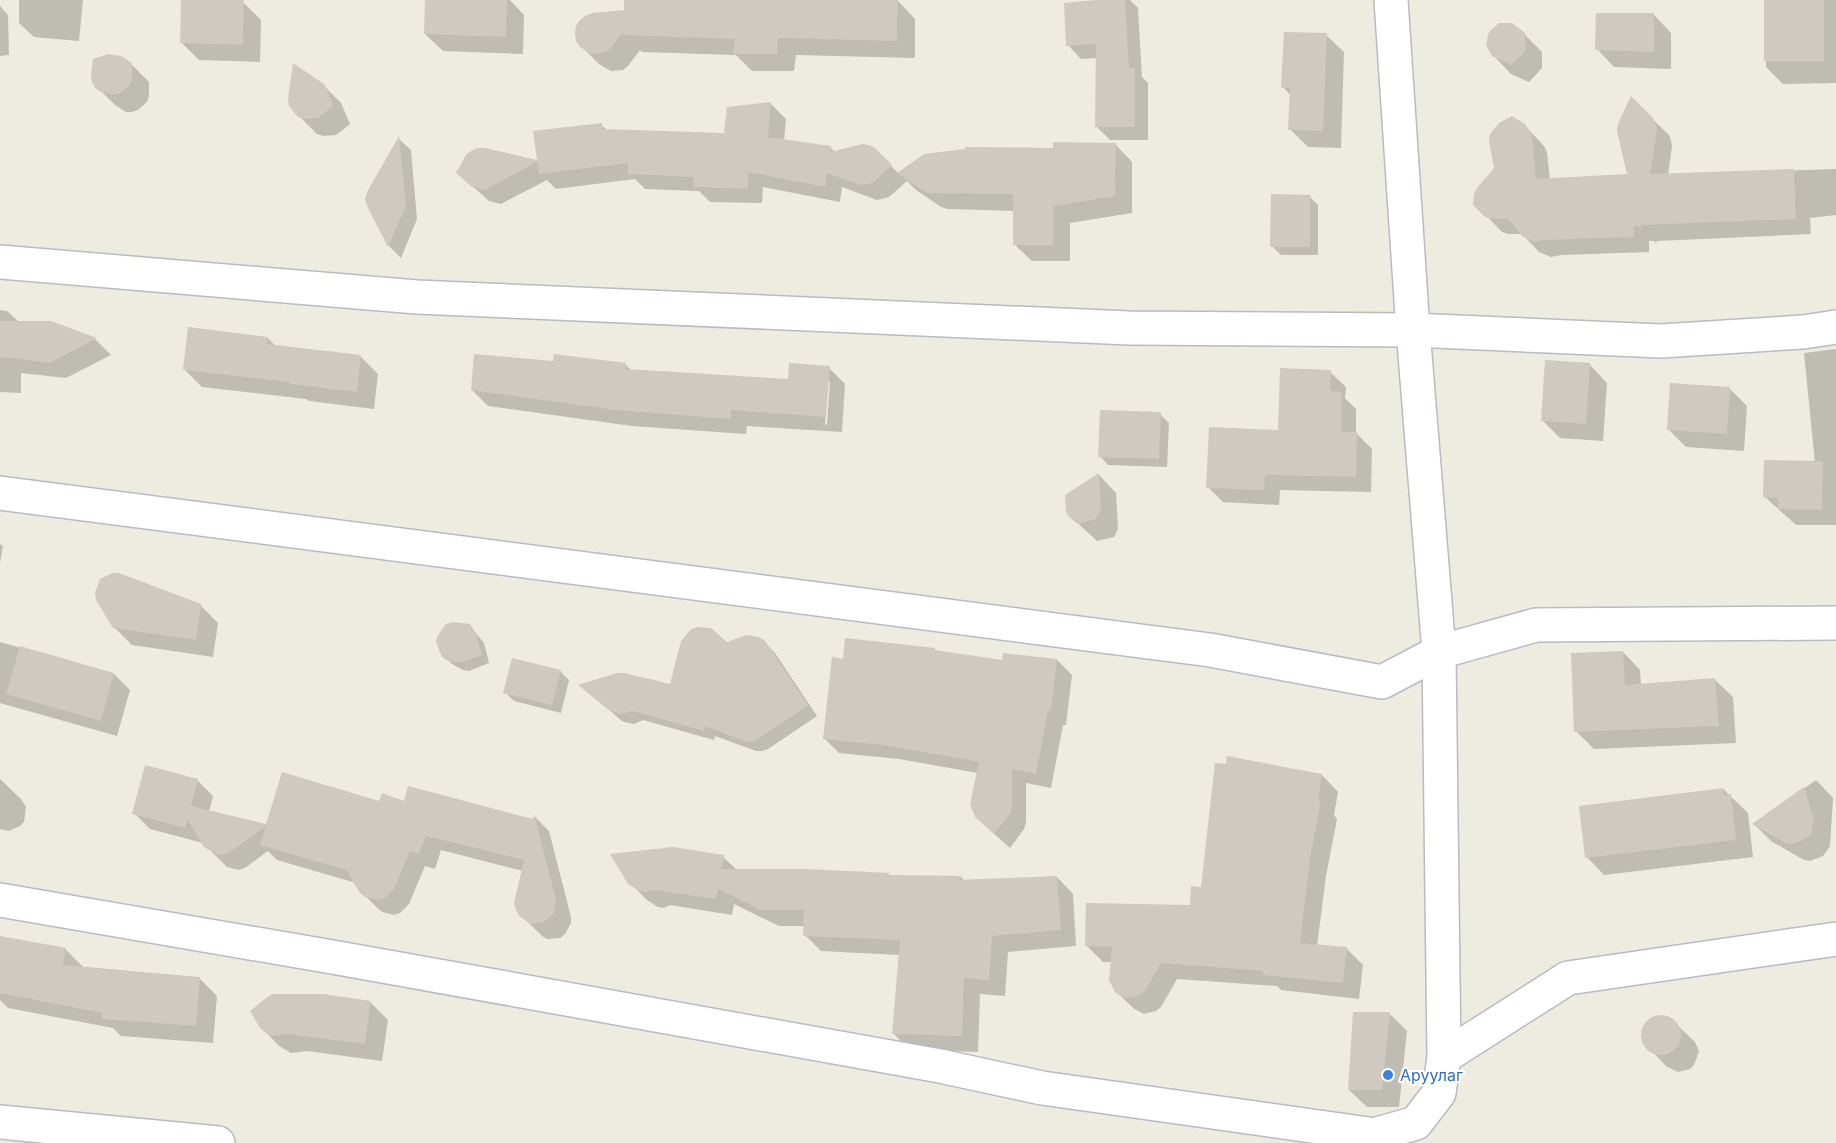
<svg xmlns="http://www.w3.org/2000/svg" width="1836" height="1143" font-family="Inter,sans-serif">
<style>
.shadow{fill:#0003;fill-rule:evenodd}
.building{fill:#cec9c1}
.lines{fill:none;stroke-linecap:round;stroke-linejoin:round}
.minor-casing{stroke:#b8bbc1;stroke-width:36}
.minor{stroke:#fff;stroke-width:33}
.shop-dot{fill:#3f7fe0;stroke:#fff;stroke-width:2}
.labels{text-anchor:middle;stroke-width:4.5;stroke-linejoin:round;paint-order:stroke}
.shop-label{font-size:16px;fill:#366cbe;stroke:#fff;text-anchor:start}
</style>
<rect width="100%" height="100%" fill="#eeebe0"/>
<!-- shadow -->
<path class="shadow" d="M19,0H83L79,41L34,37L19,23Z
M426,0H510L524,15L523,54L443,51L425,34Z
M625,0L898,1L915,19V58L796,55L794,71H752L736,55L642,52L640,50L628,66L623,70L611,71L599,64L581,46L625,11Z
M1098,0H1130L1138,8L1142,77L1148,83V140H1110L1096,126L1097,58L1081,59L1068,45Z
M1766,0H1836V83L1783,84L1766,67Z
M243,2L261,20L260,62L199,60L182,43Z
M0,6L8,15L9,55L0,56Z
M1654,15L1671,33V69L1614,67L1597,49Z
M1524,34L1542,52V68L1529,82L1511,74L1493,55Z
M1326,35L1344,52L1341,148L1308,147L1290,129L1291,96L1283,87Z
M131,64L149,82V96L147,102L138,110L132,112H126L115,105L97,87Z
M323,85L341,103L350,124L336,135L323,136L317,134L299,116Z
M1632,99L1669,135L1671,141L1672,146L1668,175L1836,169V215L1810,218L1811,234L1657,241L1656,243L1654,241H1649V252L1561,255L1551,257L1539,252L1522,234H1508L1502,232L1475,204L1528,129L1544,146L1547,152L1550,180L1629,176Z
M771,104L786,119L784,141L830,147L835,152L874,149L899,174L1055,149L1115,144L1132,162V213L1070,223V261H1032L1014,244L1015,211L947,209L941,207L916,190L907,181L889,197L877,200L842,187L840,202L763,187L762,203L710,202L699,191L645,189L635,179L556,189L547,180L501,204L489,201L458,173L467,156L539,162L601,125L607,130L726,135L729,109Z
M399,139L411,150L417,219L401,258L390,247L368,205V192Z
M1309,196L1318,205V255H1281L1272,246Z
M0,310L7,311L20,323H51L96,340L111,355L66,378L21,373V393L0,392Z
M268,338L276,347L360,356L378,374L374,409L309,401L306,399L202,387L184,369Z
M1836,349V525H1796L1765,497L1815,463L1804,353Z
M626,365L632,371L790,381L829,368L845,384L842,432L747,426L746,434L632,426L488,406L472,390ZM827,381H830L827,425L825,424Z
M1590,365L1607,383L1603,441L1560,438L1542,420Z
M1330,372L1346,387L1345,398L1356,409V433L1372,449L1371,492L1280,490L1279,505L1223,502L1208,487L1280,431Z
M1730,389L1747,406L1744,451L1686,447L1669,430Z
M1160,414L1169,423L1167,467L1108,465L1100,456Z
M1099,475L1116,493L1118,529L1114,537L1097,541L1070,516Z
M0,544L3,546L0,563Z
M200,605L218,623L213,657L132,645L114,627Z
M469,625L484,643L489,663L469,671L463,670L452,664L442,654Z
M0,642L114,674L130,690L117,736L0,703Z
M764,642L775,653L817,716L768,749L762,751H756L715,736L714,740L643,720L634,724L628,723L622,721L581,686H671L727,643Z
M934,649L937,652L1003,662L1057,660L1072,675L1066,725H1063L1051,788L1026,783V823L1024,829L1010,848L992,832L978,773L899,759L839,753L824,738L845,661Z
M1623,652L1640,670L1641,685L1715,680L1733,697L1736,743L1594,749L1576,731Z
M560,671L569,680L561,713L514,701L505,692Z
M1322,775L1338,792L1334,815L1337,819L1326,876L1317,946L1346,948L1363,965L1359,999L1281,990L1277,986L1177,979L1161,1007L1156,1011L1144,1014L1133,1008L1116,991L1112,962H1103L1087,946L1192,907L1203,889Z
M0,779L21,799L26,807L24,822L20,826L9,831L0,829Z
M1816,780L1833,798L1830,846L1823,856L1810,861L1804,860L1771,841L1754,824Z
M198,781L213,796L209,812L267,826L380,803H405L534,821L535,817L549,831L571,917V923L565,934L560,938L547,939L542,936L526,920L523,871L441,850L435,869L425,866L409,904L400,913L394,915L382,912L361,892L356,883L277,860L268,851L245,868L239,870L227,867L203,843L150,829L134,813Z
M1723,789L1748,813L1753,857L1604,875L1587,857Z
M723,857L737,870L890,876L961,877L966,882L1057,877L1073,894L1076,946L1008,952L1005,996L980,994L978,1052L910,1050L894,1034L900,955L821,951L805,935V926H779L734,904L732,915L670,905L664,908L658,907L647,900L630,883Z
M0,937L65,949L83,967L199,978L217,996L213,1043L121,1036L113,1028L8,1008L0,1000Z
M370,1002L388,1020L382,1061L307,1051L291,1053L279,1046L261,1027Z
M1390,1014L1407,1031L1399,1107H1367L1349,1090Z
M1660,1016L1672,1020L1695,1042L1699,1051L1694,1065L1690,1069L1678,1072L1666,1066L1644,1043L1642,1037L1645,1025L1655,1017Z"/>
<!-- building -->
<path class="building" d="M181,0H244L243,45L180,43Z
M425,0H507L506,37L424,34Z
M624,0H898L897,41L778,38L777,54H733L735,39L623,35V32L610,49L605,52L592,54L580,47L576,41L575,34L576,26L580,20L585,16L592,13L624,10Z
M1096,0H1125L1129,68H1135V127H1095L1096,44L1066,46L1064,3Z
M1764,0H1824V61H1764Z
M1596,13H1654V52L1595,50Z
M1499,23H1512L1525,33V49L1522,55L1511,65L1492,56L1486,45L1489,32Z
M1284,32L1327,33L1323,131L1288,130L1290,88H1281Z
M108,54L121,56L132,63V78L130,85L121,93L114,95L101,92L95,88L92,82L91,75L93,59Z
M293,63L324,84L327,89L333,106L318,118L304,119L298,117L289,106L288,99Z
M1631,96L1653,118L1656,124L1657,130L1650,174L1794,169L1796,219L1641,225V230L1638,226H1634V237L1545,240L1534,242L1522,236L1508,219H1491L1484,216L1473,205L1474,194L1477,188L1494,168L1489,141L1490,134L1499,123L1512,116L1525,124L1532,135L1536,179L1627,174L1617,131L1618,124Z
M771,102L768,137L831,146L830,152L862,144L869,145L875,148L892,165L874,182L868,184L860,185L827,173L825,187L748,172V189L693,187L694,177L628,174V163L539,174L537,162L485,190L472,187L456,173L466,155L471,151L478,148H485L537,160L533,131L602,123V129L724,133L727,107Z
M399,136L406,206L388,247L367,206L365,199L367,192Z
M1053,142L1116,143L1115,196L1053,206V245H1013V194L929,193L922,190L897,173L924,154L965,149V147L1053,148Z
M1271,194L1310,195V247H1270Z
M0,321H51L97,338L50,363L0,357Z
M188,327L268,337L267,344L361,355L357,392L289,384L290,382L183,370Z
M474,354L553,361L554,354L626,363V369L788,379L789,363L830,366L826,417L731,410V419L615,410L471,390Z
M1545,360L1590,363L1586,424L1541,421Z
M1280,368L1331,370L1330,391L1341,392V432H1357L1356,477L1265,475L1264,490L1206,488L1209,427L1278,430Z
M1670,383L1730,387L1727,434L1667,430Z
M1100,410L1161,412L1159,459L1098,457Z
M1764,460L1823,461L1822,510L1778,509V498L1763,497Z
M1099,473L1101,510L1096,519L1078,524L1069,517L1066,512L1065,495Z
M112,573H119L201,604L196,640L113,628L96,600L95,593L100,579Z
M453,622L470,624L476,633L482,655L460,663L446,660L441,655L436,642L438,635L446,624Z
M697,627L711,628L727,642L746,635L759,637L765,641L808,705L758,739L751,742L744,741L705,726L704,731L632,711L623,714L617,713L610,711L578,685L617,673H624L670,684L681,641L691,629Z
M845,638L935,648V650L1002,660L1003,653L1057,659L1051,711H1048L1036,774L1012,769V808L1010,814L994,834L975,817L970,804L979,762L883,745L823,739L832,657L843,659Z
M20,646L114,673L101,721L6,694Z
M1623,651L1625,685L1715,678L1719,726L1574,732L1571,653Z
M512,658L561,670L552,705L503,693Z
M1227,756L1322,774L1318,800L1321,801L1310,859L1300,943L1347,947L1343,983L1263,975V971L1161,963L1145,991L1140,995L1127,998L1120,996L1115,992L1109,980L1112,947L1085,946L1086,903L1190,905L1191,886L1201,887L1215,763L1226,764Z
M145,765L198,779L191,806L266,824L282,772L379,801L382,793L404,801L408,786L533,819L534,814L556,900L554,913L544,922L531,924L519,916L516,910L514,903L524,860L426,836L419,854L410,851L394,889L385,898L378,900L365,897L360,893L346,870L260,845L266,826L229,853L222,855L216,854L204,847L188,820L185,828L132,814Z
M1804,787L1814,820L1811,834L1805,839L1792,844L1785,843L1752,824Z
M1724,788V795L1731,794L1736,840L1585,858L1579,806Z
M673,847L724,855L721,869H806L889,873V875L962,876L958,880L1057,876L1061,930L992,936L989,980L964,978L962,1036L892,1034L900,940L803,936L804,910H761L718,889L716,899L653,890L646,892L640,891L628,884L610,854Z
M0,936L66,948L63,965L200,977L196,1026L102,1019V1013L0,993Z
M272,994H323L371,1001L365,1044L288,1034L272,1036L266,1033L260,1028L250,1011L266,998Z
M1353,1012H1390L1382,1090H1348Z
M1641 1035a20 20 0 1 1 40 0a20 20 0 1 1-40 0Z"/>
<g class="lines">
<!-- minor casing -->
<g class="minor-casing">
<path id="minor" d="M0,262L417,297L1129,328L1413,330L1661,341L1803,332L1836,327
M0,493L1210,650L1382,682L1439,652L1536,625L1836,623
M0,900L338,958L940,1066L1042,1088L1376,1135L1380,1143
M1444,1057L1568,978L1836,939
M0,1122L218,1143
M1356,1140L1416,1123L1439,1093L1444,1057L1439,652L1413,330L1391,0"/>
</g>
<!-- minor -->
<use href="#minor" class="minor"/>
</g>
<!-- markers -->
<circle class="shop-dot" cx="1388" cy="1075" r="6"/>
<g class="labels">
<!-- shop labels -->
<g class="shop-label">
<text x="1400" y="1081">Аруулаг</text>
</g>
</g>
</svg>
